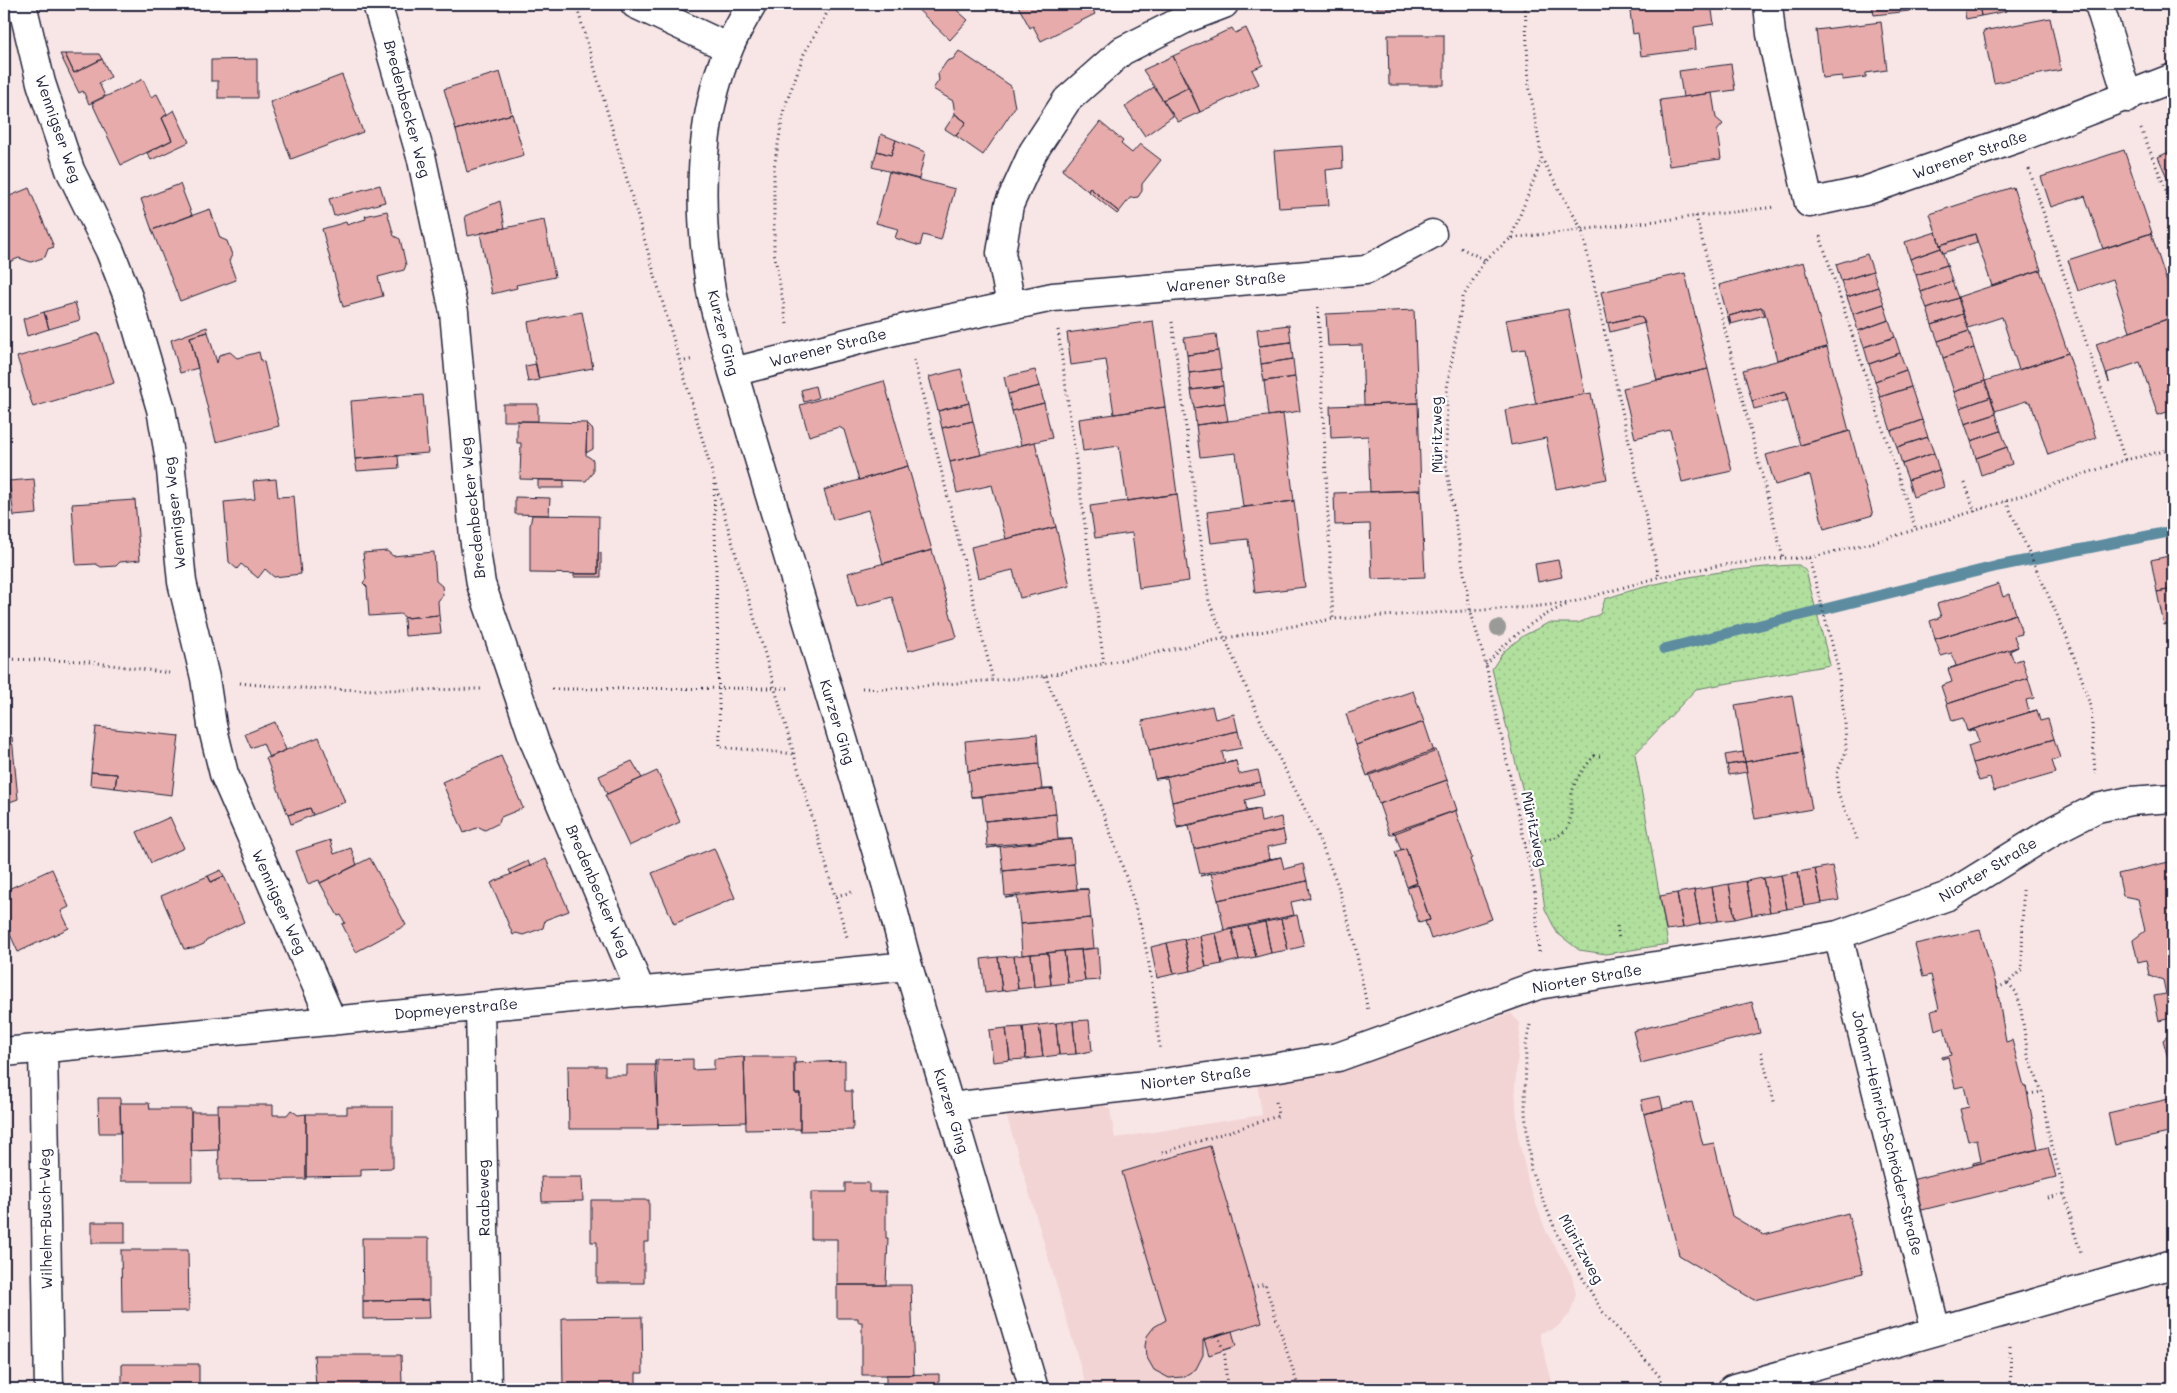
<svg xmlns="http://www.w3.org/2000/svg" width="2177" height="1393" font-family="Mali,sans-serif">
<style>
.built{fill:#f3d4d4}
.park{fill:url(#park-dots);stroke:#6a806c}
.lines{fill:none;stroke-linecap:round;stroke-linejoin:round}
.stream{stroke:#5d8ca0;stroke-width:11}
.building{fill:#e6abaa;stroke:#22223b}
.minor-casing{stroke:#22223b;stroke-width:31}
.path{stroke:#22223b;stroke-width:3;stroke-dasharray:1 4;stroke-linecap:butt}
.minor{stroke:#fff;stroke-width:28}
.tree{fill:#9a9a98}
.labels{text-anchor:middle;stroke-width:4.5;stroke-linejoin:round;paint-order:stroke}
.street-label{font-size:15px;fill:#22223b;stroke:#fff}
</style>
<defs>
<pattern id="park-dots" width="8" height="8" patternUnits="userSpaceOnUse" patternTransform="scale(1.25)"><rect width="8" height="8" fill="#b1df9d"/><path d="M2 2h.1M6 6h.1" fill="none" stroke="#98bf88" stroke-width="1.8" stroke-linecap="round"/></pattern>
</defs>
<rect width="100%" height="100%" fill="#f8e6e6"/>
<filter id="ink" filterUnits="userSpaceOnUse"><feTurbulence type="fractalNoise" baseFrequency=".02" numOctaves="2"/><feDisplacementMap in="SourceGraphic" scale="10" xChannelSelector="R" yChannelSelector="G"/><feConvolveMatrix kernelMatrix="1 2 1 2 8 2 1 2 1" color-interpolation-filters="sRGB"/></filter>
<g filter="url(#ink)">
<!-- built -->
<path class="built" d="M1511,1013L1519,1023L1520,1035L1515,1085L1518,1136L1529,1185L1546,1231L1572,1276L1576,1294L1570,1314L1555,1329L1539,1333L1554,1389H1133L1132,1385L1087,1389L1006,1114L1100,1103L1110,1109L1115,1138L1262,1115L1257,1084L1356,1065Z"/>
<!-- park -->
<path class="park" d="M1792,565H1799L1806,571L1830,665L1696,689L1635,754L1668,944L1606,954L1579,950L1557,933L1545,909L1535,839L1492,669L1503,652L1523,636L1548,623H1578L1600,614L1605,599C1664,578 1730,569 1792,565Z"/>
<g class="lines">
<!-- stream -->
<path class="stream" d="M1664,649L1998,566L2173,531"/>
</g>
<!-- building -->
<path class="building" d="M912,4H950L968,20L950,40Z
M1017,4H1090L1095,14L1041,41L1033,26L1030,28Z
M1377,4H1430V9H1377Z
M1629,4H1711L1714,24L1694,27L1696,49L1641,56L1638,33L1633,34Z
M1872,4H1908L1909,11L1874,15Z
M1963,4H1979L1981,16L1966,19Z
M1979,4H2006L2007,11L1981,16Z
M2050,18L2061,70L1994,83L1983,31Z
M1881,22L1887,70L1866,73V77L1843,80L1842,76L1822,78L1816,30Z
M1232,28L1235,33L1246,28L1263,65L1252,70L1259,84L1200,112L1173,56Z
M1388,35H1444V85H1389Z
M959,51L1011,86L1015,107L983,155L956,136L966,122L955,114L953,101L933,89L939,80L938,74L947,61L953,59Z
M60,54H65L74,73L102,59L111,77L99,83L105,96L89,104L83,91L79,93Z
M65,54H99L102,59L74,73Z
M1173,56L1189,87L1163,100L1143,70Z
M257,59V98H218V81H211V60Z
M1731,64L1735,90L1683,97L1679,71Z
M500,72L512,114L456,130L444,89Z
M342,75L363,132L291,159L270,102Z
M143,79L151,97L157,94L167,114L162,118L172,140L121,165L92,103Z
M1154,87L1173,116L1145,136L1125,107Z
M1189,87L1200,112L1178,122L1163,100Z
M1712,93L1716,118L1723,124L1717,131L1721,159L1669,166L1660,100Z
M174,110L189,142L151,160L147,153L172,140L162,118Z
M512,114L524,155L467,172L456,130Z
M955,114L966,122L956,136L945,129Z
M1100,122L1123,141L1121,144L1132,153L1140,144L1161,160L1142,184V191L1138,197L1130,198L1119,212L1090,188L1088,191L1062,170Z
M881,134L896,140L891,155L877,151Z
M896,140L925,152L919,179L872,167L877,151L891,155Z
M1342,146L1343,168L1326,170L1329,205L1279,208L1274,151Z
M2124,150L2152,233L2103,249L2085,196L2051,207L2041,177Z
M2173,150V185L2171,186L2158,157Z
M889,172L955,189L941,240L923,235L920,246L895,238L898,229L876,223Z
M180,184L192,215L152,230L141,199Z
M380,185L385,202L334,216L329,199Z
M2013,187L2041,270L1992,286L1975,234L1940,245L1930,214Z
M29,188L54,247L48,249L45,257L31,262L19,258L4,264V202L5,198Z
M1090,188L1119,212L1117,214L1088,191Z
M500,201L505,228L468,236L465,216Z
M210,209L220,238L227,241L232,255L229,261L236,280L180,301L152,230Z
M387,211L394,236L400,239L406,265L404,270L378,277L383,296L343,307L322,229L346,222L347,225L366,219L365,216Z
M544,220L555,277L516,285L517,288L492,294L480,233Z
M1936,232L1941,248L1910,259L1905,242Z
M2151,233L2173,301V317L2130,332L2113,279L2078,291L2068,260Z
M1975,234L1977,242L1943,253L1940,245Z
M1941,248L1947,265L1916,275L1910,259Z
M1867,254L1873,271L1841,281L1836,264Z
M1804,262L1827,347L1777,360L1764,309L1761,307L1729,316L1730,325L1719,285Z
M1947,265L1952,281L1921,292L1916,275Z
M2040,270L2068,353L2019,370L2002,317L1968,328L1958,297Z
M1873,271L1878,287L1847,297L1841,281Z
M1685,273L1708,369L1657,381L1643,319L1639,316L1608,323L1601,292Z
M1952,281L1958,298L1927,309L1921,292Z
M1878,287L1884,304L1853,314L1847,297Z
M1958,298L1963,314L1932,325L1927,309Z
M75,303L80,320L49,329L44,312Z
M1884,304L1889,320L1858,331L1853,314Z
M1761,307L1765,315L1731,324L1729,316Z
M1568,309L1585,394L1536,404L1525,349L1512,351L1506,320Z
M1414,310L1418,403L1364,405L1362,345L1328,346L1326,314Z
M44,312L49,329L27,336L23,319Z
M582,312L593,368L538,378L528,322Z
M1963,314L1969,331L1938,341L1932,325Z
M1639,316L1643,319L1645,323L1610,332L1608,323Z
M2173,317V410L2158,415L2140,362L2107,373L2109,382L2096,344Z
M1889,320L1895,337L1864,347L1858,331Z
M1153,321L1165,407L1114,414L1106,360L1071,365L1067,333Z
M1289,325L1291,342L1259,346L1257,329Z
M207,327L208,332L190,337L198,368L180,373L171,340Z
M1969,331L1974,348L1943,358L1938,341Z
M208,332L217,363L219,355L230,352L237,358L259,352L261,361L264,362L279,426L216,442L190,337Z
M99,333L114,383L33,407L17,357Z
M1216,334L1218,351L1187,355L1184,338Z
M1895,337L1900,353L1869,364L1864,347Z
M1291,342L1293,359L1261,364L1259,346Z
M1827,347L1849,431L1800,445L1785,392L1752,401L1743,370Z
M1974,348L1985,381L1954,392L1943,358Z
M1218,351L1221,369L1189,373L1187,355Z
M1900,353L1906,370L1875,381L1869,364Z
M2068,353L2096,438L2048,455L2031,403L2026,401L1995,411L1985,381Z
M1293,359L1295,377L1264,381L1261,364Z
M536,364L539,380L528,382L525,366Z
M961,369L969,403L938,411L929,377Z
M1221,369L1223,386L1191,390L1189,373Z
M1708,369L1732,471L1682,482L1670,430L1635,438L1623,388Z
M1035,370L1040,386L1008,394L1004,377Z
M1906,370L1911,387L1880,397L1875,381Z
M1295,377L1300,411L1268,416L1264,381Z
M884,381L908,466L859,480L844,430L839,427L809,436L800,405Z
M1985,381L1991,397L1960,408L1954,392Z
M815,386L818,398L804,402L801,390Z
M1040,386L1044,403L1012,411L1008,394Z
M1223,386L1225,403L1194,408L1191,390Z
M1911,387L1922,420L1891,431L1880,397Z
M1785,392L1788,400L1754,409L1752,401Z
M1591,393L1607,479L1556,489L1546,438L1511,445L1505,410Z
M423,395L428,453L355,459L351,401Z
M1991,397L1996,414L1965,424L1960,408Z
M969,403L973,421L942,428L938,411Z
M1044,403L1052,438L1021,445L1012,411Z
M1225,403L1228,421L1196,425L1194,408Z
M1418,403L1421,490L1370,492L1368,436L1331,438L1330,406Z
M503,404H538V421H503Z
M1165,407L1177,494L1127,501L1119,446L1083,451L1079,419Z
M1283,414L1294,501L1243,507L1236,453L1200,457L1196,425Z
M1996,414L2001,431L1971,441L1965,424Z
M1922,420L1928,437L1897,447L1891,431Z
M517,421L587,423L586,455L593,460V472L586,481L520,479L521,443H517Z
M973,421L981,455L950,462L942,428Z
M587,424L593,430V449L586,453Z
M1850,431L1873,515L1824,529L1810,475L1775,485L1766,455Z
M2001,431L2007,447L1976,458L1971,441Z
M1928,437L1934,453L1902,464L1897,447Z
M1035,442L1056,527L1006,539L992,485L957,493L950,462Z
M2007,447L2012,464L1981,475L1976,458Z
M1934,453L1939,470L1908,480L1902,464Z
M398,456L399,468L357,471L355,459Z
M908,466L932,550L883,564L868,510L833,520L824,490Z
M1939,470L1944,487L1913,497L1908,480Z
M34,479L37,514L14,516L9,481Z
M276,479L278,497L294,496L301,574L274,577L265,569L258,578L241,564L237,569L229,562L224,502L255,499L253,481Z
M538,480H564V488H538Z
M1421,490L1425,577L1372,579L1370,524L1335,525L1334,493Z
M1177,494L1189,581L1139,588L1132,533L1095,538L1090,506Z
M515,497L550,498L549,515L515,514Z
M135,500L140,560L120,562L116,566L101,567L96,564L76,565L72,504Z
M1294,501L1305,587L1255,593L1248,539L1211,543L1207,512Z
M532,515L599,516L598,574L530,573V526Z
M1056,527L1070,586L1020,598L1013,570L978,578L971,547Z
M932,550L957,637L908,651L892,597L857,607L848,573Z
M387,551L393,556L434,552L436,581L442,586L443,595L438,601L439,615L406,618L400,614L369,616L367,587L363,583L366,579L363,553Z
M598,553H601V577H574V574H598Z
M2173,555V589L2157,592L2151,560Z
M1558,560L1562,577L1538,582L1535,564Z
M1999,584L2003,597L2010,594L2016,614L1935,639L1930,621L1941,617L1937,604Z
M2173,589V623L2164,625L2157,592Z
M2016,614L2022,634L2014,636L2018,647L1948,669L1956,666L1952,653L1941,656L1935,639Z
M439,615L441,633L405,636L404,618Z
M2018,647L2010,651L2014,662L2022,659L2028,678L1947,704L1941,686L1952,682L1948,669Z
M2028,678L2034,698L2026,700L2029,712L2037,710L1967,731L1963,718L1952,721L1947,704Z
M1413,691L1424,722L1356,745L1346,714Z
M1792,695L1802,752L1745,762L1735,705Z
M1212,706L1215,719L1234,714L1238,731L1149,750L1142,721Z
M2037,710L2040,721L2048,719L2054,739L1973,763L1968,746L1979,742L1975,730L1967,731Z
M275,722L286,750L269,758L263,743L251,748L245,734Z
M1424,722L1434,752L1367,776L1356,745Z
M96,727L179,736L172,795L115,788L117,774L91,772Z
M1238,731L1242,748L1222,752L1225,763L1236,761L1155,779L1149,750Z
M1037,734L1039,764L968,771L965,741Z
M4,736L12,737L18,799L4,804Z
M319,737L345,802L313,815L310,808L288,815L266,758Z
M2054,739L2060,758L2052,761L2056,773L1994,791L1990,778L1979,781L1973,763Z
M1434,750H1436L1447,780L1379,804L1369,774Z
M1743,752L1745,762L1727,765L1725,755Z
M1802,752L1812,809L1755,819L1745,762Z
M501,756L523,808L501,817L499,823L485,830L479,827L464,833L442,782Z
M632,761L642,778L607,794L599,776Z
M1236,761L1239,774L1258,770L1261,782L1172,802L1167,778L1155,779Z
M1745,762L1747,772L1729,775L1727,765Z
M1039,764L1042,789H1053L971,797L968,771Z
M657,771L680,822L629,846L605,795Z
M91,772L117,774L115,788L90,785Z
M1447,780L1457,810L1390,835L1379,804Z
M1261,782L1264,795L1245,800L1247,811L1259,809L1177,827L1172,802Z
M1053,789L1056,814L985,821L982,797H971Z
M310,808L313,815L291,824L288,815Z
M1259,809L1261,822L1281,817L1283,830L1194,849L1189,826L1177,828Z
M1457,810L1456,812L1472,858L1470,859L1492,919L1431,939L1425,921L1430,920L1418,885L1409,886L1417,883L1406,848L1401,850L1395,833L1392,832Z
M1056,814L1058,839H1072L987,846L985,821Z
M170,817L184,848L151,863L137,832Z
M1283,830L1286,843L1267,847L1269,859L1281,857L1200,874L1194,849Z
M1072,839L1074,864L1003,871L1000,846L987,848Z
M330,840L334,854L351,848L357,865L320,883L319,880L308,884L296,851Z
M714,848L735,898L674,924L652,873Z
M1406,848L1417,883L1407,887L1395,852Z
M1281,857L1284,869L1303,864L1307,881L1218,900L1211,873L1200,876Z
M370,858L406,925L356,952L342,924L345,923L341,915L338,916L320,883Z
M546,859L569,911L545,920L543,928L523,935L516,933L513,935L491,883Z
M528,861L530,866L511,874L509,870Z
M2173,861V1028L2171,1018L2159,1021L2154,996L2166,994L2163,980L2149,975L2146,960L2138,962L2133,940L2145,931L2138,899L2123,896L2118,874Z
M1074,864L1077,889H1088L1005,896L1003,871Z
M1832,866L1839,900L1822,903L1815,869Z
M52,869L69,907L61,911L69,928L18,952L4,921V891Z
M1815,869L1822,903L1804,906L1798,872Z
M221,870L224,876L211,882L208,876Z
M1798,872L1804,906L1787,909L1781,875Z
M1781,875L1787,909L1770,912L1763,878Z
M208,876L211,882L224,876L244,922L206,940L204,944L194,948L184,949L161,896Z
M1763,878L1770,912L1752,915L1746,881Z
M1307,881L1310,898L1291,902L1294,915L1224,930L1218,900Z
M1746,881L1752,915L1735,919L1729,884Z
M1729,884L1735,919L1718,921L1712,887Z
M1418,885L1430,920L1419,923L1407,888Z
M1712,887L1718,921L1700,924L1694,890Z
M1077,889H1088L1091,918L1020,924L1017,896L1005,898Z
M1694,890L1700,924L1683,928L1677,893Z
M1677,893L1683,928L1666,930L1660,896Z
M1297,915L1304,946L1288,950L1281,919Z
M1091,918L1094,948L1022,955L1020,924Z
M1281,919L1288,950L1271,953L1265,922Z
M1265,922L1271,953L1256,957L1248,926Z
M1248,926L1256,957L1239,960L1232,929Z
M1232,929L1239,960L1222,964L1216,933Z
M1980,930L1997,988L2006,1042L2012,1040L2024,1086H2026L2038,1149L1973,1165V1163L1981,1161L1977,1139L1968,1141L1960,1109L1969,1107L1964,1086L1955,1088L1948,1057L1942,1059V1057L1951,1055L1944,1027L1935,1030L1931,1011L1939,1009L1931,975L1923,977L1915,944Z
M1216,933L1222,964L1206,967L1200,936Z
M1200,936L1206,967L1191,971L1184,939Z
M1184,939L1191,971L1174,974L1167,943Z
M1167,943L1174,974L1157,978L1151,947Z
M1098,948L1100,980L1085,981L1081,950Z
M1081,950L1085,981L1068,983L1064,951Z
M1064,951L1068,983L1051,985L1048,953Z
M1048,953L1051,985L1034,987L1031,954Z
M1031,954L1034,987L1018,989L1014,956Z
M1014,956L1018,989L1002,991L998,957Z
M998,957L1002,991L985,993L981,959Z
M1752,1002L1760,1033L1641,1063L1633,1031Z
M1089,1020L1092,1051L1076,1054L1073,1021Z
M1073,1021L1076,1054L1059,1055L1056,1023Z
M1056,1023L1059,1055L1043,1057L1039,1025Z
M1039,1025L1043,1057L1026,1059L1023,1027Z
M1023,1027L1026,1059L1010,1060L1006,1028Z
M1006,1028L1010,1060L993,1062L989,1030Z
M2173,1031V1057L2168,1058L2163,1040Z
M743,1057H744L746,1122L658,1124V1129L657,1060L693,1059V1070L714,1069V1059Z
M744,1057H795V1093H800V1129L746,1130Z
M655,1060L658,1129H569L568,1066H605V1075H627V1065H655Z
M845,1061V1091H852L853,1130L800,1131V1093H795L794,1063Z
M1660,1096L1663,1109L1644,1114L1641,1100Z
M98,1098H120L121,1133H99Z
M2173,1098V1132L2115,1145L2108,1113Z
M1692,1102L1703,1145L1714,1143L1732,1216L1764,1235L1848,1213L1863,1273L1754,1300L1679,1255L1644,1114Z
M120,1103H149L150,1109H191L192,1181H121Z
M218,1105H273V1115H287L291,1110L298,1115L306,1114V1179L219,1180Z
M347,1107H393V1168L361,1169V1176L306,1177V1114H347Z
M191,1112H218L219,1150L191,1151Z
M1210,1146L1262,1322L1203,1340V1355L1196,1369L1183,1377L1169,1378L1154,1370L1146,1356L1145,1346L1147,1336L1154,1327L1166,1320L1122,1172Z
M2048,1147L2056,1177L1918,1211L1911,1180Z
M541,1177H582L583,1201L542,1202Z
M845,1183H869V1192H886V1238H888L886,1285H837V1239H811V1192H845Z
M591,1200H649V1242H644V1283H597V1242H591Z
M92,1222H125V1243H92Z
M362,1238H429V1300L363,1301Z
M121,1250H188L189,1311L122,1312Z
M837,1285H911L914,1375H862V1322H858V1318H837Z
M429,1300L430,1318L363,1319V1301Z
M642,1317L643,1373H636V1389H563L562,1318Z
M1232,1331L1236,1346L1209,1355L1204,1339Z
M314,1355H401L402,1383H429V1389L316,1387Z
M122,1364H199V1389H122Z
M939,1374V1389H886V1375Z"/>
<g class="lines">
<!-- minor casing -->
<g class="minor-casing">
<path id="minor" d="M22,4L41,83L70,170L110,251L128,297L161,409L170,460L182,582L205,678L212,725L224,774L332,1021
M377,4L422,160L454,312L474,537L481,584L535,743L641,992
M635,4L729,48
M752,4C744,18 735,33 729,48C697,122 698,213 711,291C716,318 726,345 733,372L886,883L908,966L1034,1389
M1768,4L1771,34L1809,203L1865,191L2018,138L2173,78
M2099,4L2128,98
M1011,305L1001,253L1009,205L1033,152L1067,100L1122,51L1185,19L1224,4
M733,372L906,328L1053,297L1366,270L1432,234
M1838,935L1936,1331
M480,1007L487,1389
M43,1048L49,1389
M4,1052L908,966
M950,1107L1163,1083L1273,1068L1338,1057L1538,985L1780,946L1838,935L1948,896L2056,829L2097,808L2130,801L2173,798
M1732,1389L2173,1264"/>
</g>
<!-- path -->
<path class="path" d="M576,4L847,937
M1525,4L1529,85L1542,159L1582,230L1659,577
M2141,129L2173,207
M2029,169L2125,460
M1696,216L1783,558
M1820,236L1916,530
M1511,238L1542,159
M1461,248L1485,260
M1318,307L1333,619
M1172,322L1209,602L1263,726L1314,827L1337,883L1354,940L1368,1011
M787,324L774,252V168L784,109L804,54L832,4
M1058,330L1104,664
M914,360L993,680
M680,362L694,359
M1965,483L1975,512
M714,484L720,747L796,754
M2006,501L2066,635L2083,682L2091,709L2095,774
M1809,558L1837,663L1845,722L1846,752L1837,773L1838,793L1857,839
M4,659L83,661L169,673
M1486,665C1510,637 1535,618 1568,604
M1045,676C1082,760 1119,843 1142,932C1152,970 1155,1010 1160,1049
M240,683C320,692 400,690 481,689
M862,688L884,689L1045,676L1226,638L1333,619L1532,607L1573,602L1659,577L1722,565L1783,558H1809L1882,540L2006,501L2125,460L2173,449
M552,689L791,688
M1525,843C1541,840 1567,840 1570,820C1572,811 1570,801 1572,793C1575,778 1585,767 1594,756H1600
M836,896L852,892
M1617,926L1619,939
M1539,952L1535,891L1486,665L1470,609L1446,465L1447,388L1463,297L1485,260L1511,238L1775,207
M2008,983L2016,992L2020,1004L2028,1055L2042,1092L2048,1131L2081,1256
M1997,988L2008,983L2022,969L2023,890
M1530,1025L1526,1045L1525,1113L1531,1170L1557,1234L1602,1311L1660,1377L1664,1389
M1761,1052L1775,1105
M2028,1094L2042,1092
M1162,1153L1278,1116L1276,1101
M2048,1198L2064,1194
M1252,1288L1265,1284L1299,1389
M1218,1335L1225,1356L1227,1389
M2010,1346L2011,1389"/>
<!-- minor -->
<use href="#minor" class="minor"/>
</g>
<!-- trees -->
<circle class="tree" cx="1498" cy="628" r="8"/>
</g>
<g class="labels">
<!-- street labels -->
<g class="street-label">
<text transform="translate(407 109) rotate(75)" y="5">Bredenbecker Weg</text>
<text transform="translate(58 129) rotate(71)" y="5">Wennigser Weg</text>
<text transform="translate(1970 155) rotate(-19)" y="5">Warener Straße</text>
<text transform="translate(1226 282) rotate(-5)" y="5">Warener Straße</text>
<text transform="translate(723 333) rotate(76)" y="5">Kurzer Ging</text>
<text transform="translate(828 348) rotate(-14)" y="5">Warener Straße</text>
<text transform="translate(1437 435) rotate(-91)" y="5">Müritzweg</text>
<text transform="translate(473 508) rotate(-96)" y="5">Bredenbecker Weg</text>
<text transform="translate(175 513) rotate(-96)" y="5">Wennigser Weg</text>
<text transform="translate(837 722) rotate(73)" y="5">Kurzer Ging</text>
<text transform="translate(1534 829) rotate(78)" y="5">Müritzweg</text>
<text transform="translate(1988 870) rotate(-31)" y="5">Niorter Straße</text>
<text transform="translate(598 891) rotate(67)" y="5">Bredenbecker Weg</text>
<text transform="translate(279 902) rotate(66)" y="5">Wennigser Weg</text>
<text transform="translate(1587 979) rotate(-10)" y="5">Niorter Straße</text>
<text transform="translate(456 1009) rotate(-5)" y="5">Dopmeyerstraße</text>
<text transform="translate(1196 1078) rotate(-7)" y="5">Niorter Straße</text>
<text transform="translate(951 1111) rotate(73)" y="5">Kurzer Ging</text>
<text transform="translate(1887 1133) rotate(76)" y="5">Johann-Heinrich-Schröder-Straße</text>
<text transform="translate(484 1198) rotate(-91)" y="5">Raabeweg</text>
<text transform="translate(46 1219) rotate(-91)" y="5">Wilhelm-Busch-Weg</text>
<text transform="translate(1581 1249) rotate(61)" y="5">Müritzweg</text>
</g>
</g>
<!-- margin -->
<rect width="2177" height="1393" fill="none" stroke="#fff" stroke-width="20"/>
<rect x="10" y="10" width="2157" height="1373" fill="none" stroke="#22223b" stroke-width="2" filter="url(#ink)"/>
</svg>
